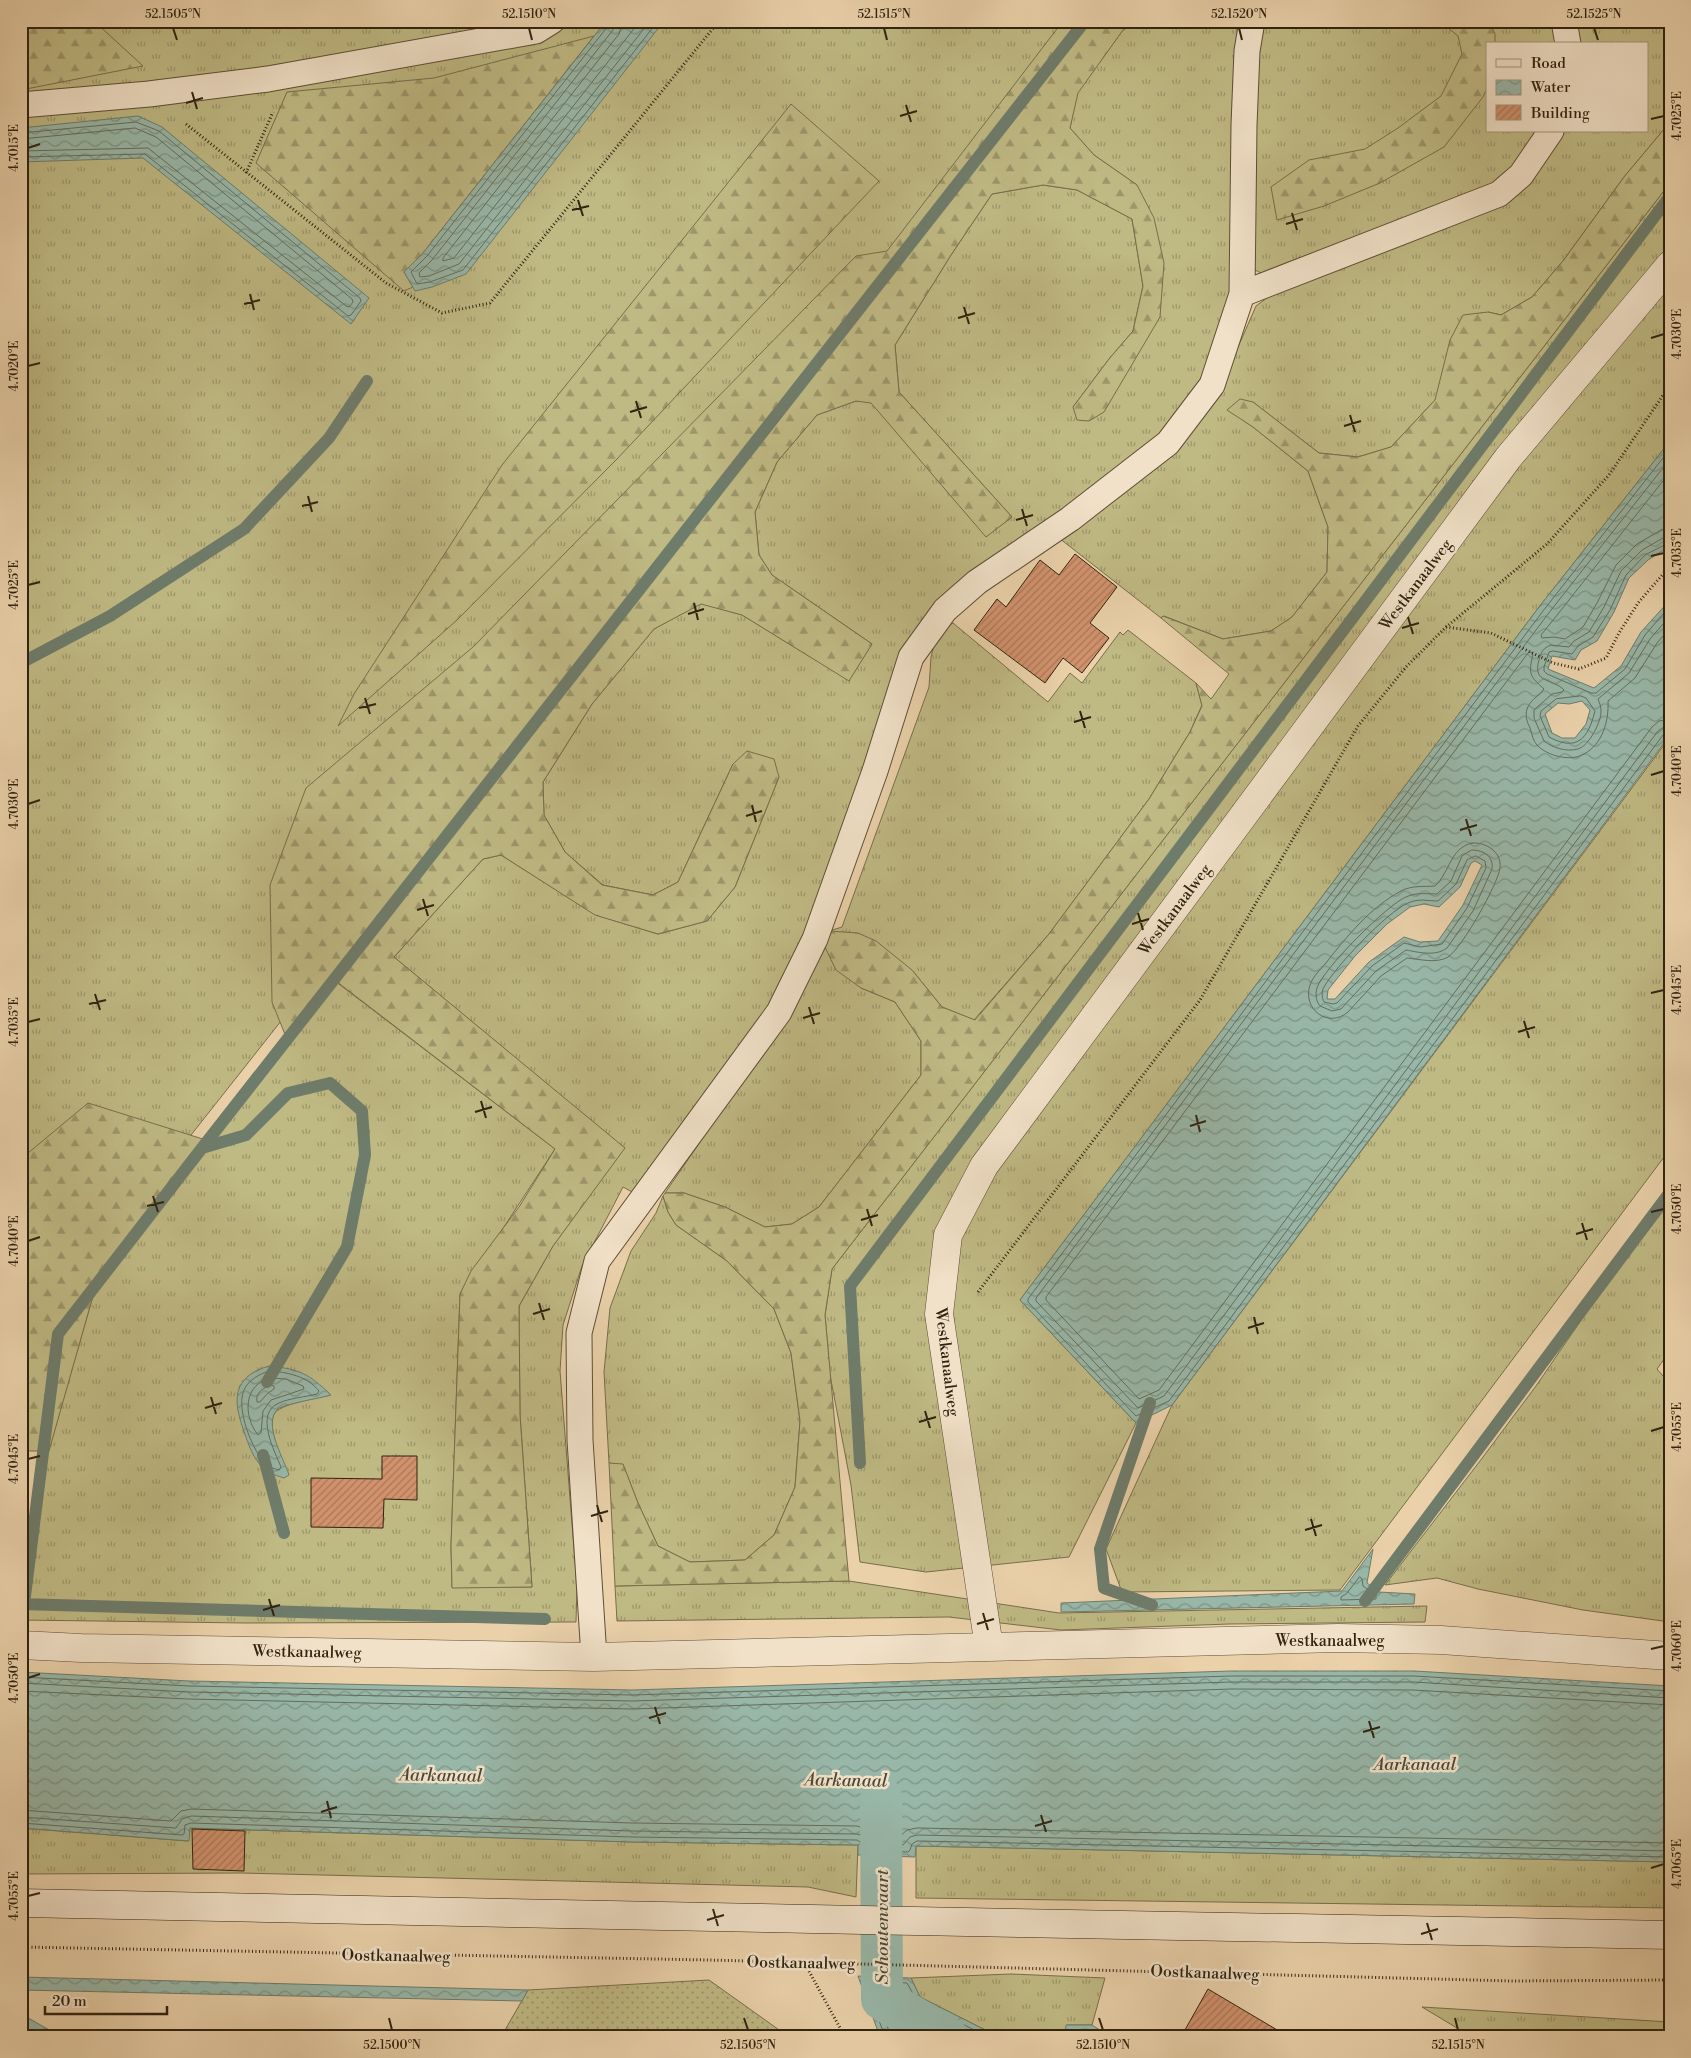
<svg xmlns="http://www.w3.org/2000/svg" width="1691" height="2058" font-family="'Libre Bodoni',serif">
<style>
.grass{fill:url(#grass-tufts);stroke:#786e4a;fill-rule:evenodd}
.forest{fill:url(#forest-firs);stroke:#786e4a}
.garden{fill:url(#garden-dots);stroke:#786e4a}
.water{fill:url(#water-waves);stroke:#6e7c6b;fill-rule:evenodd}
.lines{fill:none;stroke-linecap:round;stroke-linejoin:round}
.shore{stroke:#646d5c;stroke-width:1}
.stream{stroke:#6e7c6b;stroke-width:12}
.canal{stroke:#98b7a8;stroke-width:42}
.building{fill:url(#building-hatch);stroke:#302310}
.lane-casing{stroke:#5e4e36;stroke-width:27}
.street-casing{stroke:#5e4e36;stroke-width:29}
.secondary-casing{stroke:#302310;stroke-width:29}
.path{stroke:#302310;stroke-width:3;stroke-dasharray:1 2.5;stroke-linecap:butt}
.lane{stroke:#f1e1c8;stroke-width:25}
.street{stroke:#f1e1c8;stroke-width:28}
.secondary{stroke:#f1e1c8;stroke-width:28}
.ticks{fill:none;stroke:#302310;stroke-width:2}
.labels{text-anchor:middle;stroke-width:5;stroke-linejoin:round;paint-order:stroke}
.street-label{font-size:16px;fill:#302310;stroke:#f1e1c8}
.water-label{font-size:18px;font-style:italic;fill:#4a4836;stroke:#f1e1c8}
.neatline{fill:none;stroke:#302310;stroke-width:2}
.ticks-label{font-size:12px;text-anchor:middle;fill:#302310}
</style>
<defs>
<pattern id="grass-tufts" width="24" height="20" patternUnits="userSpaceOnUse" patternTransform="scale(1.25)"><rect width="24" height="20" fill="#bfb983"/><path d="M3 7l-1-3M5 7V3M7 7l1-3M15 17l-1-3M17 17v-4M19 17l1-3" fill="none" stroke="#9c966a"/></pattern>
<pattern id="forest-firs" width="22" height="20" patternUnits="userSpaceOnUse" patternTransform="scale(1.25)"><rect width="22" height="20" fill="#bfb983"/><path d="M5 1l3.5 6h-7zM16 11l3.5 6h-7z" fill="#9c966a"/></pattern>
<pattern id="garden-dots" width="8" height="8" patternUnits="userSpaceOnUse" patternTransform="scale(1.25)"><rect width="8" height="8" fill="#bfb983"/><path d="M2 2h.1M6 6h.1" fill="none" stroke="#9c966a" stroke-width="1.8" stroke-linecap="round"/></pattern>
<pattern id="water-waves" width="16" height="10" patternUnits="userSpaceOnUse" patternTransform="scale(1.25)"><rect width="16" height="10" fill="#98b7a8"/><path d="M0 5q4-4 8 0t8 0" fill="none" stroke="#7c9487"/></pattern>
<pattern id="building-hatch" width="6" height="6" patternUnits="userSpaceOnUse" patternTransform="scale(1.25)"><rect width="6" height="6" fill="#d1926d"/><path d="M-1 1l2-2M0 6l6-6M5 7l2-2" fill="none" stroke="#aa7758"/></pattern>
</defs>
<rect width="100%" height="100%" fill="#ead1aa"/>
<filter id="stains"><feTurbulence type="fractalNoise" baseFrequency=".004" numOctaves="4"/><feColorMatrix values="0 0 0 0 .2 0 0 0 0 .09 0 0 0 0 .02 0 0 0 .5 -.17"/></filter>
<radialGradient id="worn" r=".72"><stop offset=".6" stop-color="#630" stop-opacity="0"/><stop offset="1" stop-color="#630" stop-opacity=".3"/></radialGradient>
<!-- grass -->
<path class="grass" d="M21,21H1071L67,1292L21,1415Z
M1139,21H1244L1230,307L1223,342L1179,416L1131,465L946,597L919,624L895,668L839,847L778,997L636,1194L623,1187L582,1266L563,1325L560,1371L577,1587L576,1622L245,1623L21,1620V1558L37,1490L95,1289L118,1255L331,978L555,1149L460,1294L451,1546L452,1587H532L520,1415L519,1306L553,1246L624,1148L394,957L483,859L501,855L596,915L658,934L707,921L735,887L779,777L733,764L678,882L653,895L603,885L565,852L544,815L543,782L592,704L654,629L701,603L742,615L849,680L872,644L772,575L759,555L755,512L777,462L817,415L856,401L871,402L986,536L1012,517L899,392L895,345L951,255L992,194L1043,185L1077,190L1132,219L1143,286L1133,331L1109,359L1073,407L1160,317L1137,185L1094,155L1070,128L1077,93L1123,30ZM260,1369L330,1395C318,1398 279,1404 274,1414C270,1422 273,1433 275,1441L239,1387L249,1376Z
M1259,21H1554L1558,44H1487V131H1542L1503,177L1463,200L1263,274L1255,270L1248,236Z
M1572,21H1670V122L1624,177L1563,261L1532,297L1501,315L1488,312L1435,400L1391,447L1358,457L1319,453L1253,402L1228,410L1253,427L1308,471L1328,527L1327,572L1292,617L1271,631L1223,639L1164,616L1161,618L1059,538L1158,467L1218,393L1256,306L1271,295L1436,228L1561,131H1647V44H1576Z
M1670,183V441L1539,607L1020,1300L1136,1423L1069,1557L926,1572L860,1562L851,1485L830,1375L825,1315L832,1269Z
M953,623L1048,702L1070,673L1082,683L1120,632L1123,635L1128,630L1196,683L1202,705L1190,732L1149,799L1049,934L974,1020L942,1007L912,970L829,931L842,927L929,687L931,657L937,633Z
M1670,737V1149L1340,1590L1122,1592L1106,1549L1172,1405Z
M823,943L861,988L895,1002L921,1041V1075L819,1207L792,1224L765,1227L725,1207L684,1193H665L738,1087Z
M663,1196L668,1212L676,1225L727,1261L774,1309L791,1353L800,1421L795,1487L774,1535L745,1560L690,1562L658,1546L638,1503L623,1465L609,1463L604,1372L610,1308L631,1251L656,1213Z
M1670,1202V1351L1657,1369L1670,1384V1622L1583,1610L1478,1589L1437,1578L1385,1585L1483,1457L1536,1386L1601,1291Z
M849,1581L1059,1613L1427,1606L1425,1622L1229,1624L1061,1630L949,1617L617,1621L615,1586Z
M21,1828L188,1841L189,1828L632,1842L858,1845L856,1897L808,1887L241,1873L21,1874Z
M916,1846L1670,1862V1908L916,1898Z
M1011,1974L1105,1978L1092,2025H1067L1065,2035L1067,2037H999L920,1997L911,1978Z
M1422,2007L1670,2022V2037H1472Z"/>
<!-- forest -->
<path class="forest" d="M32,21H94L143,66L21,90V29Z
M1063,21H1139L1123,30L1078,93L1070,128L1094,155L1137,185L1154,218L1164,263L1160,317L1104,412L1089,421L1077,420L1073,407L1109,359L1133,331L1143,286L1132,219L1077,190L1043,185L992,194L951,255L895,345L899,392L1012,517L986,537L871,403L856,401L817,415L777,462L755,512L759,555L772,575L872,644L849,681L742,615L701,604L654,629L592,704L543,782L544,815L565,852L602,885L653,895L678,882L733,764L747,751L774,759L779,777L735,887L707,921L658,934L595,915L501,855L483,859L394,957L625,1148L553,1246L519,1306L520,1415L532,1587L452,1588L451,1546L460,1294L471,1271L519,1207L555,1149L332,978L286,1037L272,1002L270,885L306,788L473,647L856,256L887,251Z
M1434,21H1489L1495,34V44H1487V88L1483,97L1444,147L1380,183L1324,206L1277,220L1271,187L1309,160L1365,149L1398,128L1441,96L1462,54L1458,36L1442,23Z
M594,36L423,253L404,272L413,287L404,291L256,163L287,92L434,78Z
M791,104L879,181L616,460L457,620L338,726L354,694L502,465Z
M1670,122V183L832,1269L825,1315L849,1581L615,1586L609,1463L623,1464L638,1503L658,1546L690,1562L745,1560L774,1535L795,1487L800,1421L791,1353L774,1309L727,1261L676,1225L668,1212L663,1196L665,1193H684L725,1207L765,1227L792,1224L819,1207L921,1075V1041L895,1002L861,988L836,970L823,943L829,931L858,933L876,941L912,970L942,1007L975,1020L1049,934L1149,799L1190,732L1202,706L1196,683L1211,699L1229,674L1161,618L1163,616L1223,639L1271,631L1292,617L1327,572L1328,527L1308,471L1253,427L1227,410L1240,399L1253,402L1319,453L1358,457L1391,447L1435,400L1450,340L1463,315L1488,312L1501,315L1532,297L1563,261L1624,177Z
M88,1103L206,1140L118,1255L95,1289L49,1451H21V1159Z"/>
<!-- garden -->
<path class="garden" d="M709,1980L789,2037H501L528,1990Z"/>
<!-- water -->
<path class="water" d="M606,21H664L466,274L432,287L415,291L404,272L423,253Z
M138,116L162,127L369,298L351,324L143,158L21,162V128Z
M1670,441V546L1648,560L1629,578L1614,612L1597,641L1581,650L1575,660L1552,656L1548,669L1594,688L1621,666L1641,632L1670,600V735L1172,1405L1136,1423L1020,1300L1539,607ZM1582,701L1590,710L1586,724L1575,738H1562L1552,733L1545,714L1558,703L1569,704ZM1475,861L1482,865L1463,905L1438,941L1420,942L1404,937L1369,962L1335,999H1327L1328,990L1355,956L1387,924L1410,907L1424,904L1439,907L1460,887L1471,863Z
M269,1366C300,1369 309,1374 331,1395C321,1398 284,1404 278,1409C262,1423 284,1459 289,1475L284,1478C278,1476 270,1474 266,1470C255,1462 250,1449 246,1437C234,1405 228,1378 269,1366Z
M1373,1549L1367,1583L1379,1592L1415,1594L1414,1604L1061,1612V1603L1342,1591Z
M1231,1671H1414L1670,1686V1862L916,1846L915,1857L858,1855V1845L632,1842L190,1828L189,1841L21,1828V1672L189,1681L632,1690Z
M858,1976L911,1978L920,1997L999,2037H880Z
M21,1977L528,1990L522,2001L21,1990Z
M21,2014L62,2037H31L21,2031Z
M1066,2025H1092L1111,2037H1067L1065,2036Z"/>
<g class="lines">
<!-- shore -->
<path class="shore" d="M609,21L608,26L427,256L411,272L417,284L430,282L463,270L658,21
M615,21L613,30L432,260L419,273L420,277L429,276L459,264L650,21
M623,21L619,34L443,258V261L454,258L640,21
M21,133L136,122L159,131L360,298L361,301L351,315L348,316L145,154L21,157
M21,139L135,128L156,137L352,299L353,302L349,307L346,306L148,148L21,151
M1670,449L1543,611L1028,1299V1302L1136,1416L1169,1401L1663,735L1670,733
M1670,459L1548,614L1036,1298V1301L1138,1408L1164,1396L1658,731L1664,727L1670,726
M1670,472L1554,619L1541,635L1542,638L1554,637L1565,639L1583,627L1597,603L1616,565L1637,544L1661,530L1670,529
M1670,536L1663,538L1642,550L1621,571L1604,607L1589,632L1574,641L1569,647L1551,645C1543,648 1541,652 1539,660C1532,684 1553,678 1564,690L1562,692L1552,694L1534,710V718L1544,741C1553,748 1566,752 1578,749C1589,746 1602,721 1601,710C1601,706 1599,702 1598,699L1629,673L1650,639L1670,616
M1670,542L1645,555L1626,575L1610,610L1593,637L1578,646L1572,654L1553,651L1549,652L1544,667V671L1547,674L1591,693H1596L1625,669L1645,635L1670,606
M1670,628L1657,643L1635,678L1608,701C1609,720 1603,744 1584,754C1571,762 1547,756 1537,745C1533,741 1532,734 1530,728C1527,722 1525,716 1527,709C1530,700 1539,696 1544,689C1530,676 1528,675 1533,654L1531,652L1528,653L1046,1297V1300L1139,1399L1159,1390L1652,727L1659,721L1670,719
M1581,696L1586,698L1595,711C1588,739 1577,752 1549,737L1540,716L1541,711L1556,699Z
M1472,843C1486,842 1502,852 1500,868C1498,884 1462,948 1448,957C1436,964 1419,959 1407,958L1381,976L1348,1012C1328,1029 1302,1009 1310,985C1313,976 1321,969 1326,963C1347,936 1371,907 1401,891C1412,885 1424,887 1435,886C1450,872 1450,848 1472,843Z
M1472,850C1484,850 1494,857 1492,869L1473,911L1447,948C1435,957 1418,952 1406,950L1376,971L1341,1009L1332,1011L1320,1006C1316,1001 1315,994 1317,988C1322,970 1388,904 1406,897C1417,892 1426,894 1437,894L1451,881L1462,856Z
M1476,856L1485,861L1486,868L1467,908L1442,944L1420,947L1404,943L1372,966L1337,1003L1333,1004L1324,1002C1322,998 1321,992 1324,987C1336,966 1387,912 1408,903C1419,898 1428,901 1438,901L1456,884L1467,860Z
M269,1371C287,1372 307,1376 319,1391L317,1394C305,1397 290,1398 279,1403C254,1413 275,1452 281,1467L279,1470C276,1469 271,1468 268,1466C253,1454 234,1406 245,1388C250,1379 260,1374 269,1371Z
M271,1378L286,1379L303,1386L304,1389L271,1400L263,1411L261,1433L258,1435C243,1416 243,1384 271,1378Z
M271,1385L274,1386V1389L267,1394L260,1402H257C255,1393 263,1388 271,1385Z
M1360,1577L1362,1579L1363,1586L1376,1596V1599L1341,1600V1597L1346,1594Z
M21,1677L189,1686L632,1695L1231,1676H1414L1670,1691
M21,1683L189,1692L632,1701L1231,1682H1414L1670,1698
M21,1691L188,1699L632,1709L1232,1689L1413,1690L1670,1705
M21,1810L171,1821L181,1811L191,1809L632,1823L857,1826L867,1829L875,1837L898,1838L907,1830L917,1828L1670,1843
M21,1817L176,1828L182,1819L191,1816L632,1831L857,1834L864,1836L870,1844L903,1845L910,1837L917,1835L1670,1851
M21,1823L182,1835L184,1834L185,1825L191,1823L632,1837L857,1840L862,1843L865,1850L908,1852L910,1850L912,1844L917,1841L1670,1857
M885,2037L866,1984L868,1981L907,1983L917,2001L988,2037
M891,2037L875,1991L877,1988L903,1989L914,2006L974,2037
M899,2037L886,1999L888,1996L899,1997L909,2012L958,2037"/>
<!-- stream -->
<path class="stream" d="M21,663L110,616L244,529L329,438L367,381
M202,1148L246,1135L288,1093L330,1083L362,1111L365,1155L347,1247L267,1382
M1150,1403L1100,1549L1104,1588L1152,1605
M263,1455L284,1533
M860,1463L850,1286L1670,196
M1365,1601L1670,1192
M21,1604L545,1619
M24,1604L58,1334L202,1148L1085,21"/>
<!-- canal -->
<path class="canal" d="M881,1797L882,1999L947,2037"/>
</g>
<!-- building -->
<path class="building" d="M1075,554L1117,587L1090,623L1109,638L1082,673L1063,658L1045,683L974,630L997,599L1006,607L1040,560L1059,575Z
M382,1456H417V1500L384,1499L383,1528L311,1527V1478L382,1479Z
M192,1829L245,1831L244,1871L193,1869Z
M1208,1989L1289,2037H1181Z"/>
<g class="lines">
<!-- lane casing -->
<g class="lane-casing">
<path id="lane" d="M1252,21L1247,51L1244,125L1242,294L1499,194L1521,175L1551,131
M1564,21L1568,44
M21,105L149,94L268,79L536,31L552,21
M594,1657L580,1440L579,1333L597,1261L779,1012L815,939L875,771L911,657L945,610L977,582L1070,519L1168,443L1212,385L1242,294"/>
</g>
<!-- street casing -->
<g class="street-casing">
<path id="street" d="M21,1645L81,1648L594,1657L1338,1638L1441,1640L1670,1656
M989,1647L939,1314L948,1235L984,1166L1508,458L1670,265"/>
</g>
<!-- secondary casing -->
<g class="secondary-casing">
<path id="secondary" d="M21,1903C571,1914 1120,1926 1670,1935"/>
</g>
<!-- path -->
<path class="path" d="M186,124L386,283L442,313L490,303L719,21
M246,173L273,112
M1446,627L1491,633L1553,663L1579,669L1606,658L1619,633L1638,603L1670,566
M978,1292L1200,1000L1358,726L1406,667L1446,627L1547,544L1609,475L1670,385
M21,1947L709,1960L1512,1981L1670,1980
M804,1962L845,2037"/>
<!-- lane -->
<use href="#lane" class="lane"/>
<!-- street -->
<use href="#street" class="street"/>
<!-- secondary -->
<use href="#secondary" class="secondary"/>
</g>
<!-- ticks -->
<path class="ticks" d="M173,28L177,40M529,28L532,40M884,28L887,40M1239,28L1242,40M1594,28L1598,40M192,92L197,109M186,103L203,98M906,105L911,122M900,116L917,111M1651,119L1664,116M28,148L40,144M578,200L583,216M572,210L589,206M1292,213L1297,230M1286,224L1303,219M250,294L254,310M244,304L260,300M964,307L969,324M958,318L975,313M1651,338L1664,334M28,366L40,363M636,401L641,418M630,412L647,407M1350,415L1355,432M1344,426L1361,421M308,496L312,512M302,506L318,502M1022,509L1027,526M1016,520L1033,515M1651,556L1664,553M28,585L40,582M694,603L698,620M688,614L704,609M1408,617L1413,634M1402,628L1419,623M365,698L370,714M359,708L376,704M1080,711L1085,728M1074,722L1091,717M1651,775L1664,771M28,804L40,800M752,805L756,822M746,816L762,811M1466,819L1471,836M1460,830L1477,825M423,899L428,916M417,910L434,905M1138,913L1143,930M1132,924L1149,919M1651,993L1664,990M95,994L100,1010M89,1004L106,1000M809,1007L814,1024M803,1018L820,1013M1524,1021L1529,1038M28,1022L40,1019M1518,1032L1535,1027M481,1101L486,1118M475,1112L492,1107M1196,1115L1200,1132M1190,1126L1206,1121M153,1196L158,1212M147,1206L164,1202M867,1209L872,1226M1651,1212L1664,1209M861,1220L878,1215M1582,1223L1587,1240M1576,1234L1593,1229M28,1241L40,1237M539,1303L544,1320M533,1314L550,1309M1254,1317L1258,1334M1248,1328L1264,1323M211,1397L216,1414M205,1408L222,1403M925,1411L930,1428M919,1422L936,1417M1651,1431L1664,1427M28,1459L40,1456M597,1505L602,1522M591,1516L608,1511M1311,1519L1316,1536M1305,1530L1322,1525M269,1599L274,1616M263,1610L280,1605M983,1613L988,1630M977,1624L994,1619M1651,1649L1664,1646M28,1678L40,1674M655,1707L660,1724M649,1718L666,1713M1369,1721L1374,1738M1363,1732L1380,1727M327,1801L331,1818M321,1812L337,1807M1041,1815L1046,1832M1035,1826L1052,1821M1651,1868L1664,1864M28,1896L40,1893M713,1909L718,1926M707,1920L724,1915M1427,1923L1432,1940M1421,1934L1438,1929M389,2018L392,2030M744,2018L748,2030M1099,2018L1103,2030M1455,2018L1458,2030"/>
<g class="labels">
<!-- street labels -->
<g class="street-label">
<text transform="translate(1415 584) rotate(-53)" y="6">Westkanaalweg</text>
<text transform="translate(1174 909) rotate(-53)" y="6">Westkanaalweg</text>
<text transform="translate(948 1362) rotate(83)" y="6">Westkanaalweg</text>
<text x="1330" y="1646">Westkanaalweg</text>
<text transform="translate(307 1651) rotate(1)" y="6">Westkanaalweg</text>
<text transform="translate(396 1955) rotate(1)" y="6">Oostkanaalweg</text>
<text transform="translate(801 1962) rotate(1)" y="6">Oostkanaalweg</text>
<text transform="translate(1205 1972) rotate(2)" y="6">Oostkanaalweg</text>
</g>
<!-- water labels -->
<g class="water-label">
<text x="1415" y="1770">Aarkanaal</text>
<text transform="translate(441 1775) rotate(1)" y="6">Aarkanaal</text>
<text transform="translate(846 1780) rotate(1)" y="6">Aarkanaal</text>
<text transform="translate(882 1927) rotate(-90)" y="6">Schoutenvaart</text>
</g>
</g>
<!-- margin -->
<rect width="1691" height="2058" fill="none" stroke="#ead1aa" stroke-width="55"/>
<!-- legend -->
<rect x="1486" y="42" width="162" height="90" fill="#f1e1c8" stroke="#a4957e"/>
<rect x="1496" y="59" width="25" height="8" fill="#f1e1c8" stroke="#a4957e"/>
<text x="1531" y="68" font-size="15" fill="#302310">Road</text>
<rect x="1496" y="80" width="25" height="15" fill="url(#water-waves)" stroke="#a4957e"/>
<text x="1531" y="92" font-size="15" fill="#302310">Water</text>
<rect x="1496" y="105" width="25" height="15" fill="url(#building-hatch)" stroke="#a4957e"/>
<text x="1531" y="118" font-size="15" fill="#302310">Building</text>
<!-- scale -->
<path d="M45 2006v8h122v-8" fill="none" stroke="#302310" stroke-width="2.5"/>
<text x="52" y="2006" font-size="15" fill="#302310" stroke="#f1e1c8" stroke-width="4" paint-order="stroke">20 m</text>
<rect x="28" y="28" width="1636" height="2002" class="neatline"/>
<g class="ticks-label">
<text x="173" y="18">52.1505°N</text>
<text x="529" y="18">52.1510°N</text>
<text x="884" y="18">52.1515°N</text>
<text x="1239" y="18">52.1520°N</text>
<text x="1594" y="18">52.1525°N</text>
<text transform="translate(1677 116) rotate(-90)" y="4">4.7025°E</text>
<text transform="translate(14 148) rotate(-90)" y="4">4.7015°E</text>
<text transform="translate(1677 334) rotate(-90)" y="4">4.7030°E</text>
<text transform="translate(14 366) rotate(-90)" y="4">4.7020°E</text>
<text transform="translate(1677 553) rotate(-90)" y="4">4.7035°E</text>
<text transform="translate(14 585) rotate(-90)" y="4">4.7025°E</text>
<text transform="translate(1677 771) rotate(-90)" y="4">4.7040°E</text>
<text transform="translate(14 804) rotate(-90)" y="4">4.7030°E</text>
<text transform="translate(1677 990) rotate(-90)" y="4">4.7045°E</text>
<text transform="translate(14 1022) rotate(-90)" y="4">4.7035°E</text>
<text transform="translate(1677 1209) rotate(-90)" y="4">4.7050°E</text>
<text transform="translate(14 1241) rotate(-90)" y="4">4.7040°E</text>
<text transform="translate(1677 1427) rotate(-90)" y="4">4.7055°E</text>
<text transform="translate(14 1459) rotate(-90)" y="4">4.7045°E</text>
<text transform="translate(1677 1646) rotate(-90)" y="4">4.7060°E</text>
<text transform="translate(14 1678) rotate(-90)" y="4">4.7050°E</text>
<text transform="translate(1677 1864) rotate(-90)" y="4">4.7065°E</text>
<text transform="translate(14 1896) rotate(-90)" y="4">4.7055°E</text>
<text x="392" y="2049">52.1500°N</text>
<text x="748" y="2049">52.1505°N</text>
<text x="1103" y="2049">52.1510°N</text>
<text x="1458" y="2049">52.1515°N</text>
</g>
<rect width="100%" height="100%" filter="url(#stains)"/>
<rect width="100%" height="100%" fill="url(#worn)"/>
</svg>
